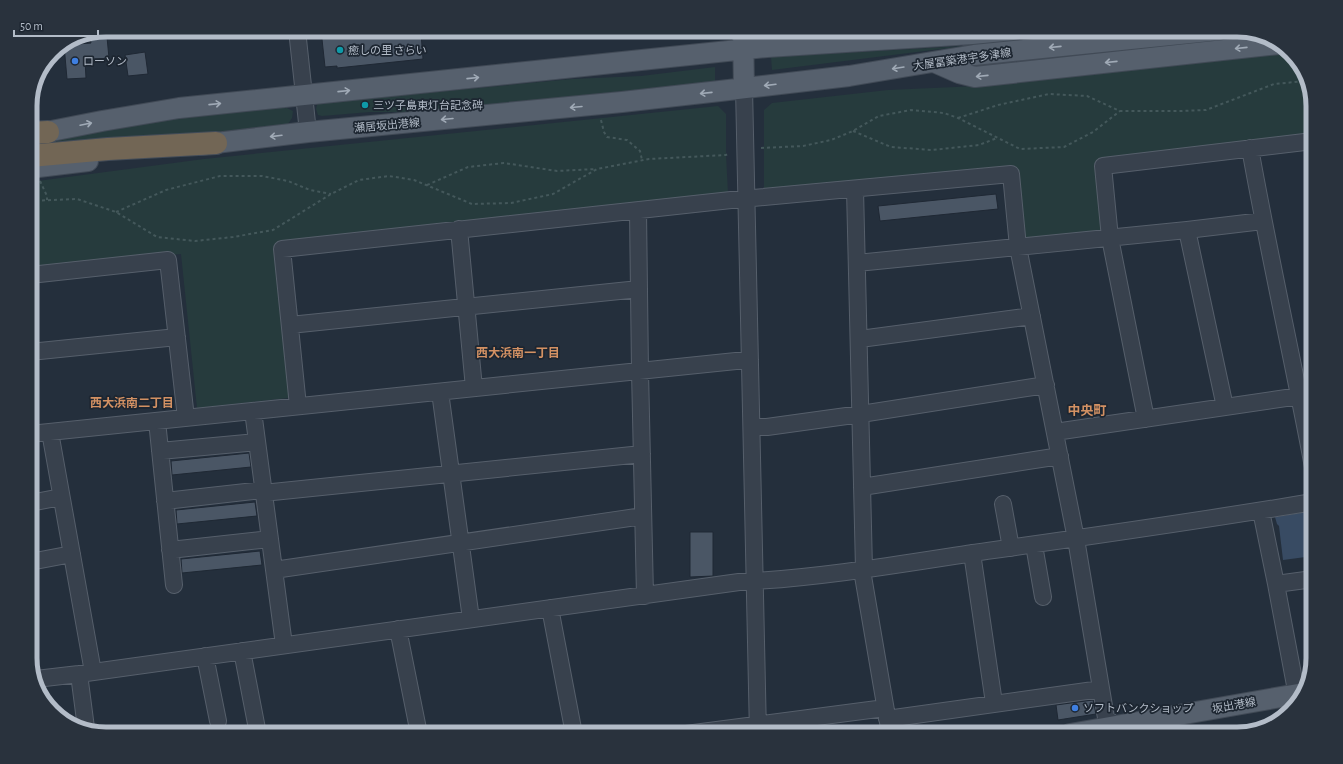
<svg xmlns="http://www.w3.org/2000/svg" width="1343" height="764" font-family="'Alegreya Sans','Noto Sans JP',sans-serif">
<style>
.green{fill:#263b3d}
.water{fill:#384b63}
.building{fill:#4a5665;stroke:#1f2834}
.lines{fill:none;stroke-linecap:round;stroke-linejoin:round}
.minor-casing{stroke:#565f6b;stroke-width:18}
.major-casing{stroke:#414a56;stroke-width:22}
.highway-casing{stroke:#434c58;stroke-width:24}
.path{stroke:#44585b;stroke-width:2;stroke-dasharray:3 3;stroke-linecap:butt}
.minor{stroke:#38414d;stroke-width:16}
.major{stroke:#56606d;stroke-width:20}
.highway{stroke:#726655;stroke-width:22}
.oneway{stroke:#a0aab6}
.culture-dot{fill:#0f9aa8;stroke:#1d2631;stroke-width:1.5}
.shop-dot{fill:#3f7fe0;stroke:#1d2631;stroke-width:1.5}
.labels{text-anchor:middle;stroke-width:3.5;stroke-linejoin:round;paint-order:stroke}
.poi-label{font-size:11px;fill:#b3bcc8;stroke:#1d2631;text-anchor:start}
.street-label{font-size:11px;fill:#b3bcc8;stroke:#1d2631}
.neighbourhood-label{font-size:12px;font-weight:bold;fill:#d39163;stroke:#1d2631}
.quarter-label{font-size:13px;font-weight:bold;fill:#d39163;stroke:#1d2631}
.rim{fill:none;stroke:#b3bcc8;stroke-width:5}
</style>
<rect width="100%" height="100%" fill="#242f3c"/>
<!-- green -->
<path class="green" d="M965,46L772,70L771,57Z
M1289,53L1300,64L1313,101V135L1097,159L1104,226L1102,230L1028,238L1024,235L1016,168L768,192L764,189V110L772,103L888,90L978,86Z
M715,67V82L420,112H370L322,116L318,115L316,109L317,105L320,103L572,79L641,76Z
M718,106L726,114V155L728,193L725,196L276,243L291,394L288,398L197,408L181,254L30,268V182L204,159Z
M285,107L293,111L292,118L288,124L164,138L115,137L30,145L114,129L167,120Z"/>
<!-- water -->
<path class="water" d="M1313,511V556L1283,560L1279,526L1277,524L1275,517Z"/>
<!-- building -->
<path class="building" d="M321,30H367L368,36L385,35V37L421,33L423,59L337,68V66L325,67Z
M107,37L109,58L85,60L86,78L67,79L64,45L91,43L90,39Z
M145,52L148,74L128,76L125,55Z
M996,194L998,209L880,221L878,206Z
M249,453L251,467L172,475L171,461Z
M255,502L257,516L177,524L176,510Z
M690,532H713V576L690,577Z
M260,551L262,565L182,573L181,559Z
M1093,700L1096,714L1058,720L1056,705Z"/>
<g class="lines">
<!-- minor casing -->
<g class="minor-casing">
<path id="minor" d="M297,30L308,132
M744,88L758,734
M1250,148C1269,255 1293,360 1313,467
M855,189L864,569L863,576L890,734
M638,211L640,371L645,596
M459,229L474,388
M1187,230L1225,407
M857,263L1187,230L1263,221
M30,275L168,260L186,418
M290,325L639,289
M860,339L1032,316
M30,352L177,337
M440,392L471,619
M298,406L282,249L731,200L1011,174L1018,247L1076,539L1106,718L1116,726
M253,411L284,645
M1146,419L1110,238L1103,166L1313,141
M157,421L174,585
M752,427H767L861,414L1046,385
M50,432L93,672
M1055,432L1313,394
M30,434L736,361L750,360
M160,451L257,442
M862,487L1060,456
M263,493L642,454
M165,501L263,490
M30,503L61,497
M1003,504L1011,548
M1261,511L1276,584L1298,701
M1034,545L1043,597
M170,550L270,539
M972,553L994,703
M30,562L72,554
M274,570L643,516
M1276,584L1313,579
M550,608L574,734
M398,629L419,734
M242,651L258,734
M205,656L218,721
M79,674L86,728H84
M36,679L79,674L739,582C818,578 895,565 973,553C1086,537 1200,521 1313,502
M887,719L1101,689
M686,734L885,708"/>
</g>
<!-- major casing -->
<g class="major-casing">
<path id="major" d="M743,30L744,88
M934,62L959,73L975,77L1279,44
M31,135L102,121L179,108L767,47L972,34L1013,30
M199,145L308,132L622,102L720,91L849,76L974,55L1219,30
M30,168L88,161
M1070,734L1304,693"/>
</g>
<!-- highway casing -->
<g class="highway-casing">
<path id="highway" d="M30,133L48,132
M30,156L108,149L216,143"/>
</g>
<!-- path -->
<path class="path" d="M958,118L998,105L1049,94L1087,96L1120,111H1181L1206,110L1274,84L1306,81
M601,120L604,132L607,137L627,140L640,151L642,160
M853,131L891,147L932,150L979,145L997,138
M761,148L803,146L831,140L853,131L879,116L911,110L944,113L958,118L1020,149L1064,147L1093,132L1120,111
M40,181L47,196V200
M427,185L468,167L504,163L557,171L596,169
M30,201L77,199L116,212L157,237L195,241L233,237L273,230L331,194L359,180L389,176L414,180L472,204L511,203L553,194L597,169L649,159L726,155L729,153
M116,212L166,190L220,176H262L288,181L310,190L331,194"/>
<!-- minor -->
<use href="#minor" class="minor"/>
<!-- major -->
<use href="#major" class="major"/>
<!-- highway -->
<use href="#highway" class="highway"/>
</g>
<!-- one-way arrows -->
<defs><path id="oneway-shaft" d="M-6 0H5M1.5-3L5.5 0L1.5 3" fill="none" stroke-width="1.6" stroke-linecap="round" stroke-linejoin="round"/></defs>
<g class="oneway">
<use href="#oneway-shaft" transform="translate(1055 47) rotate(174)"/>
<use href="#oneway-shaft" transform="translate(1241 48) rotate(174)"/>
<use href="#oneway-shaft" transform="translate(1111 62) rotate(174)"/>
<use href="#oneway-shaft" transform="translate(898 68) rotate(171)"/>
<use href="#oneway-shaft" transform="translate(982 76) rotate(174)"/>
<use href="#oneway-shaft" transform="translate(473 78) rotate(-6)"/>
<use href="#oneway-shaft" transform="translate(770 85) rotate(173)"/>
<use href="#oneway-shaft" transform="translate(344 91) rotate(-6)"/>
<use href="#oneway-shaft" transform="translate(706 93) rotate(174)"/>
<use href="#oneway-shaft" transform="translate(215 104) rotate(-6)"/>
<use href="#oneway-shaft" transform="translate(576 107) rotate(175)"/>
<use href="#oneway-shaft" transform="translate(447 119) rotate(175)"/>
<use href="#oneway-shaft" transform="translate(86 124) rotate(-12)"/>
<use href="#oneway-shaft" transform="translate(276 136) rotate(173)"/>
</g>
<!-- markers -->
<g class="culture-dot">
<circle cx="340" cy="50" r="4"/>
<circle cx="365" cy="105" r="4"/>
</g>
<g class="shop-dot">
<circle cx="75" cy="61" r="4"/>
<circle cx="1075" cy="708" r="4"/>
</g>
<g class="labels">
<!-- poi labels -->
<g class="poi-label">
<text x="348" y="54">癒しの里 さらい</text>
<text x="83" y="65">ローソン</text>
<text x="373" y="109">三ツ子島東灯台記念碑</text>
<text x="1083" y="712">ソフトバンクショップ</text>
</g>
<!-- street labels -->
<g class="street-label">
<text transform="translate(962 59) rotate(-8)" y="4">大屋冨築港宇多津線</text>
<text transform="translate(387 125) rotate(-5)" y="4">瀬居坂出港線</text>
<text transform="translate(1234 705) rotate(-10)" y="4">坂出港線</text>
</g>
<!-- neighbourhood labels -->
<g class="neighbourhood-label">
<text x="518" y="357">西大浜南一丁目</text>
<text x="132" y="407">西大浜南二丁目</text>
</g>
<!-- quarter labels -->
<g class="quarter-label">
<text x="1087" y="415">中央町</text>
</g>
</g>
<!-- crop -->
<path d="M0 0H1343V764H0ZM106 37H1237A69 69 0 0 1 1306 106V658A69 69 0 0 1 1237 727H106A69 69 0 0 1 37 658V106A69 69 0 0 1 106 37Z" fill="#29323d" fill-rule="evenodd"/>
<path class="rim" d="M106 37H1237A69 69 0 0 1 1306 106V658A69 69 0 0 1 1237 727H106A69 69 0 0 1 37 658V106A69 69 0 0 1 106 37Z"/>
<!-- scale -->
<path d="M14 30v6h84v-6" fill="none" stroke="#b3bcc8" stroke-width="2"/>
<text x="20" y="30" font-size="12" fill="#b3bcc8" stroke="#1d2631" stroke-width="3" paint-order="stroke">50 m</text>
</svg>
